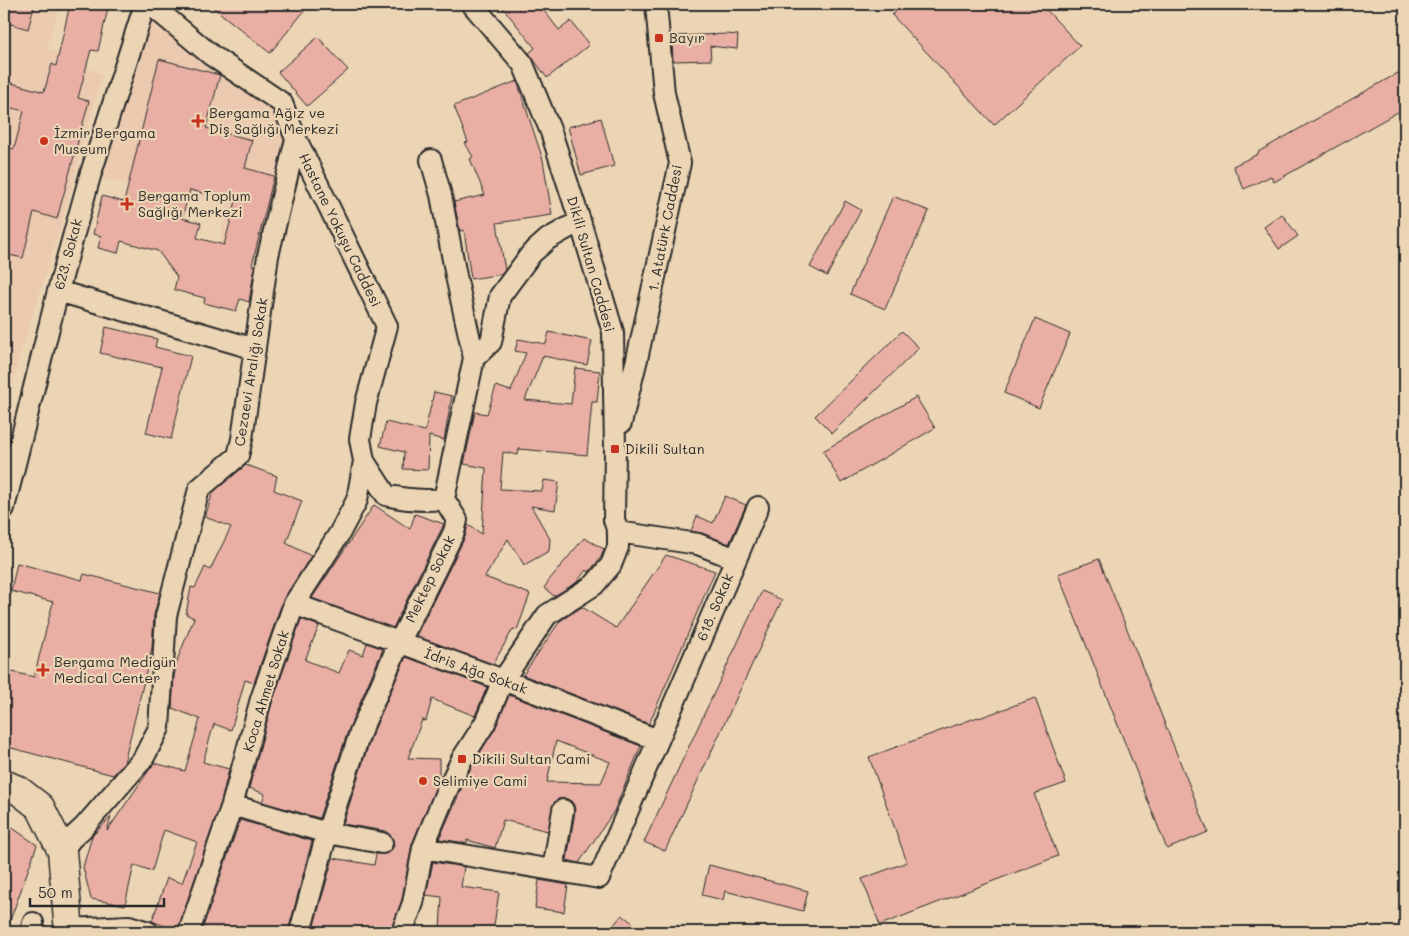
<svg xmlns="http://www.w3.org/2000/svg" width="1409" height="936" font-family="Mali,sans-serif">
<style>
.built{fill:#ebcab0}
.building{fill:#e9afa5;stroke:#2b2b2b;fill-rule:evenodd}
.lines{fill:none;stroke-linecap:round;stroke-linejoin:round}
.street-casing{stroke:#2b2b2b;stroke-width:24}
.secondary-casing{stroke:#2b2b2b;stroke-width:31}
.street{stroke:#ecd5b4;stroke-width:20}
.secondary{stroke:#ecd5b4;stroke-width:28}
.poi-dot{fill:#c8321e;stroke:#ecd5b4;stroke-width:2}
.labels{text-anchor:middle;stroke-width:4.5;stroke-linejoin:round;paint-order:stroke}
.poi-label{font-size:14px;fill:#2b2b2b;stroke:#ecd5b4;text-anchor:start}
.street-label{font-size:14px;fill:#2b2b2b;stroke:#ecd5b4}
</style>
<rect width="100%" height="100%" fill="#ecd5b4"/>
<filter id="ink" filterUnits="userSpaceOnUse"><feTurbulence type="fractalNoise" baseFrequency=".02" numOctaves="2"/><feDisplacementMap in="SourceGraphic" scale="10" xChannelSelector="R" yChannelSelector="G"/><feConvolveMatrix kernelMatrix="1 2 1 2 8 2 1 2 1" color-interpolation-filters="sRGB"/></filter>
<g filter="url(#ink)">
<!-- built -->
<path class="built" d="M4,4H61L46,48L102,75L62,222L4,407Z
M145,4L282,103L296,139L268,256L219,245L227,206L90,176Z"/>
<!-- building -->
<path class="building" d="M4,4H35L28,29L4,22Z
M70,4H109L98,51L91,50L78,98L89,101L57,219L34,212L23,258L4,254V220L7,205L4,204V146L14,149L24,111L4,106V81L44,92L52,64L56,66Z
M209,4H310L270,53Z
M500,4H539L559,30L571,21L589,45L547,78L529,53L535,48Z
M904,4H1041L1080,46L994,125L892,15Z
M727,34L738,35L737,49L710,46L711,60L673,61L672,36Z
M318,37L348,70L307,106L278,72Z
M159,59L220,75L206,128L252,140L245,168L274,176L252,265L255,266L249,302L240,299L236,311L204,303L205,298L174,290L177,277L158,251L121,241L118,253L98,248L101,236L93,234L102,196L124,202ZM190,190L236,201L224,245L197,238L201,223L182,218Z
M1405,69V108L1274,182L1271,176L1244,189L1233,166L1258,154V152Z
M517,81L543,160L552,215L497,223L505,270L502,274L471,279L464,230L460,231L454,202L485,195L470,159L473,157L465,143L468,142L454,106Z
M601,118L614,166L581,175L568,127Z
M893,196L929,211L885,309L850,294Z
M845,201L861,210L827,276L810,267Z
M1282,214L1298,236L1279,249L1264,227Z
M1035,319L1070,334L1039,408L1004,393Z
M106,327L157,339L155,347L191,356L171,439L146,433L162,367L100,353Z
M902,331L919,348L832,433L815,416Z
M549,332L592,341L587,365L543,356L525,400L571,404L575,368L600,371L597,402H592L587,455L519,449L518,455L503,452L500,489L542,491L544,480L559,482L555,510L531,506L550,539L549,551L524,565L508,539L485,577L530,594L517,630L513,629L493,664L416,636L465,537L468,525L482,534L486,468L464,464L475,412L487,414L496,386L511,391L526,353L515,351L518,339L546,344Z
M434,392L452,396L444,440L429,436L428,470L403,469L404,452L380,446L386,422L425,431Z
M916,397L935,428L841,483L823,451Z
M246,465L277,476L274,490L302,501L286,543L311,556L283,600L254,683L245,680L231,730L214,724L203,762L229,769L221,802L177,931L152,921L167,878L182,883L197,842L164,830L152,871L134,865L125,905L91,899L83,867L92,836L111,817L107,831L154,763L185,771L200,719L172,708L174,676L178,658L194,618L186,614L191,587L195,588L205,567L210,570L231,527L205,517L213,492Z
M725,496L746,505L729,544L702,533L691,531L697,516L713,523Z
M374,505L410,529L415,514L444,524L393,628L312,598Z
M584,538L604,549L601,557L589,572L586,570L576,583L554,596L544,588L550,579Z
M666,555L715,571L649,724L523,675L560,621L582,607L616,628Z
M1099,559L1208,832L1167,849L1058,574Z
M17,563L82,580L84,574L160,593L154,615L152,648L124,763L113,775L4,746V670L34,677L53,602L11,591Z
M762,591L782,600L665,851L644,842Z
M301,619L319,626L305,660L339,673L349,650L363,655L367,643L383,649L349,728L319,818L262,802L265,794L249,788L272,703Z
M406,657L487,687L475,716L432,699L426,721L422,720L408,758L439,759V780L412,844L402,900L390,932H312L333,858L374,865L376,854H386L391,850L394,846L393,839L389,834L385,831L343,824L371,737Z
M509,695L641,746L614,811L579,863L567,860L575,811L574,805L571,801L565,798L558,799L554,803L548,831L503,820L495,848L467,840V843L439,839L472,765L495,729ZM556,741L610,762L601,783L547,782Z
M1035,698L1066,783L1034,794L1058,856L880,925L862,879L907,862L869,757L978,717L979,718Z
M240,820L312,841L288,932H201Z
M4,822L37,845L6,932L4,931Z
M433,862L464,867L461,887L499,892L493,932L440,928L442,897L426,895Z
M709,865L808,891L803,911L725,891L723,900L702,895Z
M539,880L568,885L564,912L535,908Z
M622,915L645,932H608Z"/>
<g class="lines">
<!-- street casing -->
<g class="street-casing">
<path id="street" d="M150,4L211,55L282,103L296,139L387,326L366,403L360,439L364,461L357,500L339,534L294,604L261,699L232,805L189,932
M58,291L255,349
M474,358L491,342L500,296L531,254L548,239L580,221
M621,423L637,359L680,163L664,93L656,4
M364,461L386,495C406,500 424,501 444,499
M4,508L58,291L90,176L145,4
M736,559L758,507
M294,604L503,680L658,740
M232,805L327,833L382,843
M423,848L599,878L736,559L698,544L618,532
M62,851L72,838L83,828L143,759L159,728L166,616L199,489L238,456L242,439L268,256L296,139
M553,870L563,810
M69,929L129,926L148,932
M31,932L33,923
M300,932L327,833L360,733L399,643L454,532L457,520L444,499L474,358L456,276L441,195L431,160
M402,932L413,903L423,848L429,833L446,792L462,759L485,723L503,680L547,615L594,585L611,565L618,547V532L614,520L615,449L613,332L580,221L551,132L523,64L472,4"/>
</g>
<!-- secondary casing -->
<g class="secondary-casing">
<path id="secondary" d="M4,784L18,790L40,807L62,851L69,932"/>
</g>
<!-- street -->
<use href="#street" class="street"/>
<!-- secondary -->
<use href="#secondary" class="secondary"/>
</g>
</g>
<!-- markers -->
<g class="poi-dot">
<rect x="654" y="33" width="10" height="10" rx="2.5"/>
<path d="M195.5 113.5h5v5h5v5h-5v5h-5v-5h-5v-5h5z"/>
<circle cx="44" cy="141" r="5"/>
<path d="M124.5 196.5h5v5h5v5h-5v5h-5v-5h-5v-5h5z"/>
<rect x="610" y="444" width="10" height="10" rx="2.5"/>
<path d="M40.5 662.5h5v5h5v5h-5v5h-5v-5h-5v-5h5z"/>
<rect x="457" y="754" width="10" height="10" rx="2.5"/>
<circle cx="423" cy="781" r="5"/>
</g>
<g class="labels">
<!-- poi labels -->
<g class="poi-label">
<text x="669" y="43">Bayır</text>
<text x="209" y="118">Bergama Ağız ve<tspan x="209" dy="16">Diş Sağlığı Merkezi</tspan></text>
<text x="54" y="138">İzmir Bergama<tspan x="54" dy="16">Museum</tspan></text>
<text x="138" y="201">Bergama Toplum<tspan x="138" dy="16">Sağlığı Merkezi</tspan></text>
<text x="625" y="454">Dikili Sultan</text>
<text x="54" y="667">Bergama Medigün<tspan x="54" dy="16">Medical Center</tspan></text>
<text x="472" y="764">Dikili Sultan Cami</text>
<text x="433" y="786">Selimiye Cami</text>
</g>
<!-- street labels -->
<g class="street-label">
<text transform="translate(665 228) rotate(-79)" y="5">1. Atatürk Caddesi</text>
<text transform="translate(340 230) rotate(64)" y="5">Hastane Yokuşu Caddesi</text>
<text transform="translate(68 254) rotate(-75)" y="5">623. Sokak</text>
<text transform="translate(591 264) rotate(74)" y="5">Dikili Sultan Caddesi</text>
<text transform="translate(251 372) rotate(-81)" y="5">Cezaevi Aralığı Sokak</text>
<text transform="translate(430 579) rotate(-64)" y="5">Mektep Sokak</text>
<text transform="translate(715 607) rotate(-67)" y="5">618. Sokak</text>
<text transform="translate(476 671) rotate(20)" y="5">İdris Ağa Sokak</text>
<text transform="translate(266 691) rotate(-73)" y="5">Koca Ahmet Sokak</text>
</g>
</g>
<!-- margin -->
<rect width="1409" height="936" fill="none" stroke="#ecd5b4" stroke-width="20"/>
<rect x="10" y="10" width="1389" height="916" fill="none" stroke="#2b2b2b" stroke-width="2" filter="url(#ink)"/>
<!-- scale -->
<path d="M30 898v8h134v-8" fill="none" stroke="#2b2b2b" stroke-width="2.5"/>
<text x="38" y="898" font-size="15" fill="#2b2b2b" stroke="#ecd5b4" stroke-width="4" paint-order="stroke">50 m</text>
</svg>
